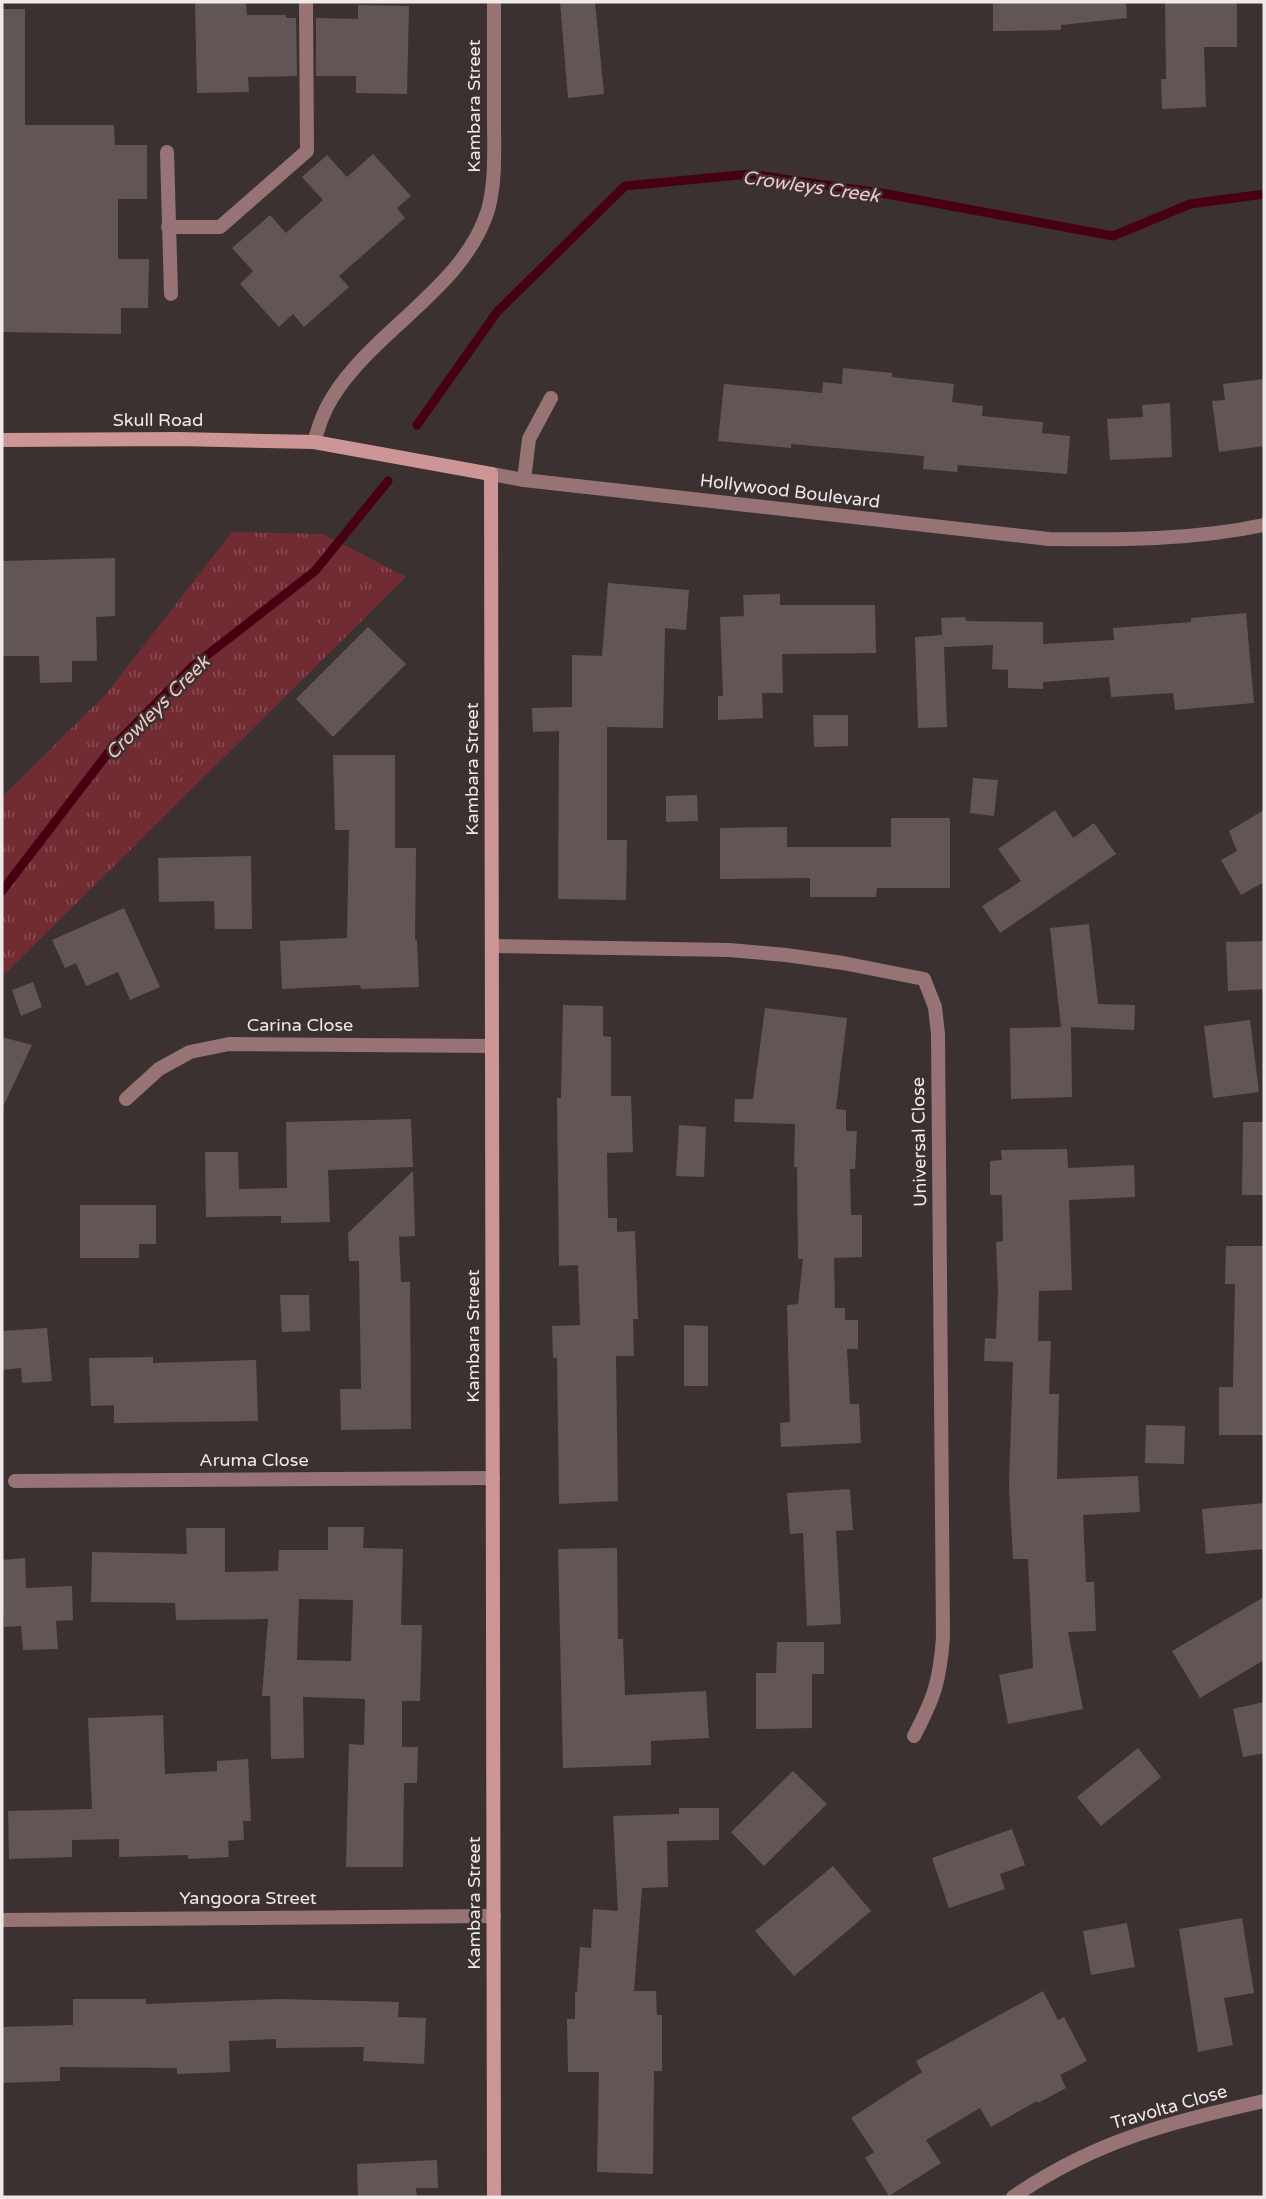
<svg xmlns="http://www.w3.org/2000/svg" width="1266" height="2199" font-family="'Varela Round',sans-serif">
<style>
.grass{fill:url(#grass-tufts)}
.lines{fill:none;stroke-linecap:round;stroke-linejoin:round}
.stream{stroke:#470010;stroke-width:9}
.building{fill:#625555;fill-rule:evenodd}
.lane{stroke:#977374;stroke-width:14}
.street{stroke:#977374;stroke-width:14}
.secondary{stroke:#ce9597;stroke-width:14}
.labels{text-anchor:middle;stroke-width:5;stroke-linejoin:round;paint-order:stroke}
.street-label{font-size:18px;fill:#f0e9e9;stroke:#3c3131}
.water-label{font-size:19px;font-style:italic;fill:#f4c6c7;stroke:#3c3131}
</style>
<defs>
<pattern id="grass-tufts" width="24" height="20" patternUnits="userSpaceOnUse" patternTransform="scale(1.75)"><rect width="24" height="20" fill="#712b32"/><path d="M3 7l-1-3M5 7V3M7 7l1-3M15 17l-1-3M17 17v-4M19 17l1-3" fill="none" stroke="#864a50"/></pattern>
</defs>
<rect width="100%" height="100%" fill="#3c3131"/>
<!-- grass -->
<path class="grass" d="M232,532L323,534L406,577L2,977V797L106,694Z"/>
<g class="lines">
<!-- stream -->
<path class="stream" d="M417,425L497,312L625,186L750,174L887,194L1113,236L1190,204L1264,194
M2,891L111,749L193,666L315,571L388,481"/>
</g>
<!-- building -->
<path class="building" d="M195,2H246L247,15H286V18H296L297,76L248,77L249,92L197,93Z
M560,2H595L604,94L568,98Z
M993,2H1126L1127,18L1061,25V30L993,31Z
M1165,2H1237V47H1204L1206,107L1162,109L1161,79H1166Z
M358,5L409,6L407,94L356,93V76H316V18L358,19Z
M2,9H25V125H114L115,145H147V199H118V259H149L148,308H121V334L2,332Z
M373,154L411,196L397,208L405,218L339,276L349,287L304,327L293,314L279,327L240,284L253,271L232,248L270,215L286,233L323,200L302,177L327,155L347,177Z
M843,368L892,373V377L954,384L952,402L983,406L982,416L1043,422L1042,433L1070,436L1067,474L958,465L957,472L923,469L924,456L791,444V448L718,441L724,384L822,393L823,382L842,384Z
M1264,379V446L1219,452L1212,401L1225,400L1223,384Z
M1170,403L1172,457L1110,460L1107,419L1143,417L1142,405Z
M115,558V616L96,617L97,661H72V682L40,683L39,656H2V561Z
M608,583L689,590L686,630L665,628L663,728L607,727V840H627L626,900L558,899L559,731L533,732L532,708L572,707V655L602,656Z
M780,594V605H875L876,653L782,654L783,693H762L763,718L718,720V696H723L720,617L744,616L743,595Z
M1246,613L1254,703L1175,710L1173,693L1111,697L1109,677L1043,682V689L1008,688V670L992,669L993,645L944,647L947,727L918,728L915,637L942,635L941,618L965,617L966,621L1043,622V644L1114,640L1113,628L1191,622V618Z
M368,627L406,664L333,737L296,699Z
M813,715H848V746L814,747Z
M333,755H395V848H416L415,940H417L419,987L361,989L360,985L282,989L280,941L347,938L349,830H335Z
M973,778L998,780L994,816L970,813Z
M697,795L698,821L666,822V796Z
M1055,810L1073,838L1094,823L1116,854L1000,933L982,906L1021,881L998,849Z
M1264,810V882L1241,895L1221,860L1237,851L1229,831Z
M891,818H950V888H877L876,897H810V878L720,879V828L787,827V847H891Z
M251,856L252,929H215L214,901L159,902L158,858Z
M124,908L160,987L130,1000L118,972L86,986L76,963L65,968L52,940Z
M1089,924L1098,1004L1135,1005L1134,1030L1071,1027L1072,1097L1011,1099L1010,1028L1064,1027H1061L1050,928Z
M1264,941V989L1228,991L1226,942Z
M33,982L42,1007L21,1016L12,990Z
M563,1005L603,1006V1036L611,1037V1096H631L633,1152L607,1153L608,1218H617V1232L635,1231L638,1319H633L634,1356H616L618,1501L559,1504L557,1358H553L552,1326L580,1325L578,1265L559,1266L557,1098H561Z
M765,1008L847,1018L836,1109L846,1110V1131H857L855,1169H850L851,1215H862V1257L834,1258L835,1308H845V1320H858V1349H847L850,1404H859L861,1443L781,1447L780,1423L790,1422L787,1305L798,1304L803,1259H798L797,1167H794L795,1124L734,1122L735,1099H753Z
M1250,1020L1259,1092L1213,1098L1204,1026Z
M2,1037L32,1045L2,1109Z
M411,1119L413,1167L328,1170L330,1222L281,1223V1216L206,1217L205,1152H238L239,1189L287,1188L286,1122Z
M1243,1122H1264V1195H1242Z
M679,1125L706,1127L704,1177L676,1176Z
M1067,1149L1068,1168L1134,1165L1135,1197L1069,1200L1072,1290L1039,1291L1038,1341H1051L1049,1394H1059L1057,1479L1138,1476L1140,1512L1083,1515L1086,1582H1094L1096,1631L1068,1632L1083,1709L1008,1724L999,1675L1033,1668L1028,1559H1013L1009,1486L1013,1362L984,1361L985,1338L996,1339L998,1290L996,1242L1003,1241L1002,1195H990V1161L1002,1160L1001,1150Z
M413,1171L415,1236L399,1237L401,1282H410L411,1429L341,1430L340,1389H361L359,1261H349L348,1233Z
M80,1205H156V1244H139V1258H80Z
M1226,1246H1264V1435H1219V1387H1233L1235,1284H1225Z
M280,1295H309L310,1331L282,1332Z
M684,1325L708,1326V1386H684Z
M47,1328L52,1381L22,1383L21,1368L2,1370V1331Z
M153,1357V1363L256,1360L258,1421L114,1423V1405L91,1406L89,1358Z
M1146,1425L1185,1426L1184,1464L1145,1463Z
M850,1489L853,1530L836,1531L841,1624L807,1626L803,1533L790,1534L787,1493Z
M1264,1503V1549L1206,1554L1202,1509Z
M328,1527H364L363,1548L403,1549L401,1625H422L420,1701H402V1747H418L417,1783H404L403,1867H346L349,1744L364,1745L365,1699L303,1697L304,1758L271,1759L270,1696H262L268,1619L176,1620L175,1603L91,1602L92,1552L187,1554L186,1528H225V1572L278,1571L279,1550H328ZM299,1599L353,1600L351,1661L297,1660Z
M617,1548L618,1639H623L625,1695L706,1691L709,1738L651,1741V1765L563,1768L558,1549Z
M25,1558L26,1588L72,1586L73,1620L56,1621L58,1649L23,1650L21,1626L4,1627V1615H2V1560Z
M1264,1597V1660L1200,1698L1172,1651Z
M777,1642H824V1674H812V1728L756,1729V1673H776Z
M1264,1702V1753L1243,1757L1233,1709Z
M163,1715L165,1774L217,1771V1761L248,1759L251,1821H243L244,1840L228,1841L229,1857L188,1859V1855L119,1857V1839L72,1840V1857L9,1859L8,1811L92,1809L88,1718Z
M1138,1748L1161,1777L1101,1826L1077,1797Z
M793,1771L827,1804L764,1866L731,1832Z
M679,1808H719V1840L667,1841L668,1887L642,1888L634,1991H656L657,2015H662V2071H654L653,2174L597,2172L599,2072H568L567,2019H575V1992H577L580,1947L591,1948L593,1909L618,1911L613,1816L679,1814Z
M1012,1829L1025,1865L1000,1874L1005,1889L949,1908L932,1858Z
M833,1866L871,1911L794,1976L755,1931Z
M1242,1918L1254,1993L1224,1998L1233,2045L1198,2052L1179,1929Z
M1127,1923L1135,1967L1091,1975L1083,1931Z
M1043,1991L1058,2020L1064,2017L1087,2061L1060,2075L1066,2088L1038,2103L1037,2101L991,2127L980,2108L926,2140L941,2163L889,2196L865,2158L874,2152L851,2118L922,2072L916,2061Z
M73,1999H146V2004L280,1999L399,2002L398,2017L426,2018L424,2064L363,2061L364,2047L276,2048V2039L229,2041L230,2072L177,2074V2068L60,2067V2081L2,2083V2027L73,2025Z
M437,2160L438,2188H416L417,2197H358L357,2164Z"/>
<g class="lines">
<!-- lane -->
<path class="lane" d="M167,152L171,294
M168,227H220L307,151L306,2
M524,480L529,439L551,398"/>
<!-- street -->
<path class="street" d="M314,442C319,426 323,412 332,398C373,330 464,288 488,210C496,181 494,149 494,119C494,80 494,41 494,2
M491,474L524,480L1049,539C1121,540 1193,540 1264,525
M492,946L729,950L786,955L843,963L924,979L935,1007L938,1034L943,1637C940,1681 934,1698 914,1736
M126,1099L159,1069L190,1052L229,1044L492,1046
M15,1481L493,1478
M2,1920L494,1916
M1013,2197C1096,2140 1168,2123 1264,2101"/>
<!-- secondary -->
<path class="secondary" d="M2,440L178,439L314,442L491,474L494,2197"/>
</g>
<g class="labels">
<!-- street labels -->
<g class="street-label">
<text transform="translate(474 106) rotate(-90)" y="6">Kambara Street</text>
<text x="158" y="426">Skull Road</text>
<text transform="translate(790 491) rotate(7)" y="6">Hollywood Boulevard</text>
<text transform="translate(472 769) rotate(-90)" y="6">Kambara Street</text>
<text x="300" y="1031">Carina Close</text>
<text transform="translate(919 1142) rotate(-91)" y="6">Universal Close</text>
<text transform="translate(473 1336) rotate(-90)" y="6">Kambara Street</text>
<text x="254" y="1466">Aruma Close</text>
<text x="248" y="1904">Yangoora Street</text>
<text transform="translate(474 1903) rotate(-90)" y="6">Kambara Street</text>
<text transform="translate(1169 2107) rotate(-16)" y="6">Travolta Close</text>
</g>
<!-- water labels -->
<g class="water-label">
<text transform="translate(811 186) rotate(8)" y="7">Crowleys Creek</text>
<text transform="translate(157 707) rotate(-45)" y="7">Crowleys Creek</text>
</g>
</g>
<!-- border -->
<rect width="1266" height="2199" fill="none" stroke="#f0e9e9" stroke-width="7"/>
</svg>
